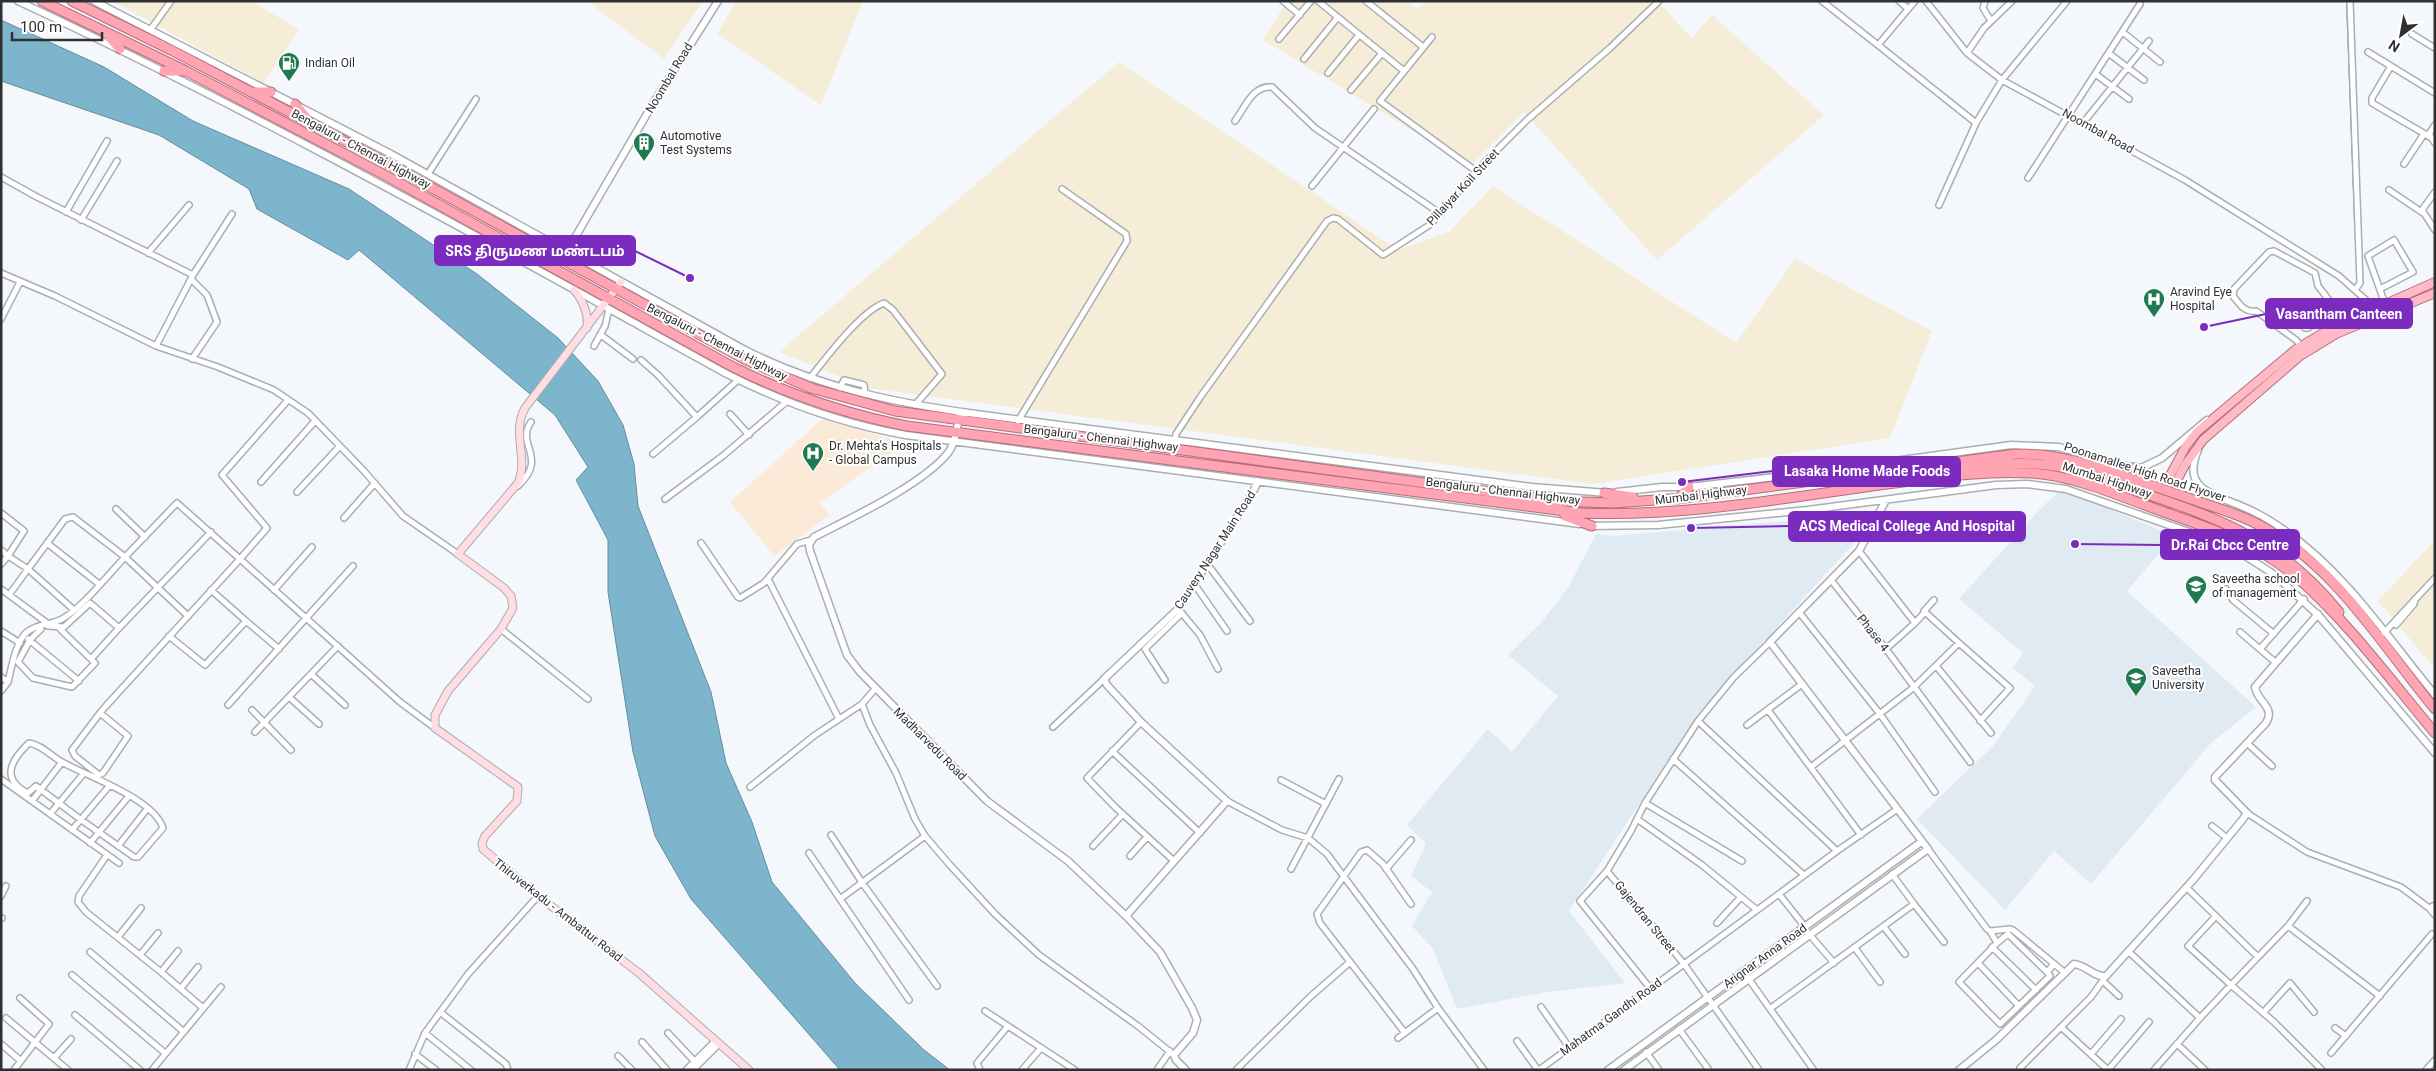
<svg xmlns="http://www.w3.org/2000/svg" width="2436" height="1071" font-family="Roboto,'Noto Sans Tamil',sans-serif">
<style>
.built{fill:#e0eaf2}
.industrial{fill:#f5edd7}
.medical{fill:#fcead9}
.water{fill:#7cb5cc;stroke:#658d9e}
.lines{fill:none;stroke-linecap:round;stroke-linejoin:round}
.stream{stroke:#658d9e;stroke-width:2}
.minor-casing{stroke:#aaaeb1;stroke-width:8}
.tertiary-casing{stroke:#aaaeb1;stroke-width:9}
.secondary-casing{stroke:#aaaeb1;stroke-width:9}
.primary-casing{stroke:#b66d79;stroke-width:10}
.trunk-casing{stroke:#b66d79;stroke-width:11}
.minor{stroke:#fff;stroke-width:5}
.tertiary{stroke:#fff;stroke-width:6}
.secondary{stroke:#ffdde2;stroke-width:7}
.primary{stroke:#febbc5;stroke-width:8}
.trunk{stroke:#fea4b2;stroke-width:9}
.trunk-bridge-casing{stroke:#b66d79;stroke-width:11;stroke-linecap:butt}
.trunk-bridge{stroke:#fea4b2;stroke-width:9}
.labels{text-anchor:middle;stroke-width:4;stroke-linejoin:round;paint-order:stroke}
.poi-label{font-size:12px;fill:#2f3032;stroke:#fff;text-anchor:start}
.street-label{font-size:12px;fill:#2f3032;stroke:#fff}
.leader{fill:none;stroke:#7b2cbf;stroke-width:2}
.callout-dot{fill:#7b2cbf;stroke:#fff;stroke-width:2}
.callout{fill:#7b2cbf;stroke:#7b2cbf;stroke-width:2}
.callout-label{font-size:14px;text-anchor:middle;font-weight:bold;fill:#fff}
</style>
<rect width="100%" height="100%" fill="#f4f8fc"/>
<!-- built -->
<path class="built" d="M2062,489L2174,536L2127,591L2256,707L2211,743L2091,884L2054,851L2005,910L1917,819L1993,746L2035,686L2013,668L2023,653L1959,599L2041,508Z
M1868,511L1855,542L1698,714L1569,911L1625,983L1548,992L1457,1009L1433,949L1412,926L1432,892L1411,876L1426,844L1407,825L1488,729L1512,752L1558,696L1508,655L1541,623L1569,586L1596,534L1613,536L1795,520Z"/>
<!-- industrial -->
<path class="industrial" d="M112,1H252L299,30L263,83Z
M587,1H703L664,59Z
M736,1H863L821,105L717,34Z
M1287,1H1407L1417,9L1425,1H1657L1692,38L1712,15L1824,115L1657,260L1524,112L1471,166L1263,40Z
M1119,62L1398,250L1449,232L1493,186L1736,343L1795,259L1932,331L1890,438L1593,484L867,388L779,352Z
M2435,540V669L2378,601Z"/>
<!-- medical -->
<path class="medical" d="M822,419L905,443L820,503L830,515L774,556L730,502Z"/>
<!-- water -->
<path class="water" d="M1,20L104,67L193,121L349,189L477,274L558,338L598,381L623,425L634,464L638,506L711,692L726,763L752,822L772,882L855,983L924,1050L950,1070H840L691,899L655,836L633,752L608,592V540L576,480L588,467L555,415L359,250L348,260L257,209L249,189L159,135L1,81Z"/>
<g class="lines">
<!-- stream -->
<path class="stream" d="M2347,1L2355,220"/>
<!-- minor casing -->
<g class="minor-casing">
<path id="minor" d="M1283,1L1300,15
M1318,1L1404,71
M1366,1L1423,47
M1822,1L1878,45
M1899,1L1908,9
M1915,1L1878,45L1976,123L2002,80L2185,180L2339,276L2376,309
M1926,1L1967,53L2002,80L2067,1
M1985,1L1983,8L1991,21
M2350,1L2360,283L2355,290
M151,29L171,1
M2125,34L2160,62
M2412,34L2435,48
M1432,37L1380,101L1476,171
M1279,39L1311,1
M2368,52L2435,93
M1967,53L1984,28L2012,1
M2111,55L2144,80
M1304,59L1338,17
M2391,66L2372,98V103L2430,137
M1328,73L1359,35
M2098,76L2129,99
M1351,90L1382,53
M1235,121C1245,107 1253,85 1272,87L1315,128L1441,214
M2083,123L2149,41
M2435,125L2429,134L2435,143
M2404,164L2424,134
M428,174L476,99
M1,177L37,197L193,275
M2028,178L2140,4
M1312,186L1374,109
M2389,190L2423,213
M2435,192L2422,210L2435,230
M1939,205L1976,123
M66,212L107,141
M81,220L117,161
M148,253L189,205
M1,273L55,296L156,346L218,367L274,390L308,413L364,471L403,516L458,554
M191,279L207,295L217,322L192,359
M2380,289L2413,272L2394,240L2368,256L2385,304
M2295,317L2305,328H2308L2334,309
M1,319L20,282
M601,335L633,359
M156,346L193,275L232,214
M594,346L605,326L609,309
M2301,346L2296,340L2256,311C2244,313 2240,304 2233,296L2234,289L2269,252L2274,251L2315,273L2318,286L2332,304L2341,323
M641,360L658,375L695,415L698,416L738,380
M810,378C827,357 860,312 884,303L893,310L942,374L915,405
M840,388L844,380L864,385L865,394
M730,414L749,435
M1018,421L1127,241L1126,234L1062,189
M1174,448L1176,434L1201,396L1327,221L1333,218L1338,219L1383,255L1431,224L1476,171L1527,120L1610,48L1659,1
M653,454L698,416
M261,482L315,421
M518,486C549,457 515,445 531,422
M297,492L340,446
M665,499L724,455L786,402
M116,509L145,537
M1,513L24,531L8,556L1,550
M344,518L374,484
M47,543L99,584
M701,543L738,597L740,598L764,583L797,544L811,540
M1,564L8,556L28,569L65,519L73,517L125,557L177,503L240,559L267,528L222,475L288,400
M1208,565L1250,621
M768,579L839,719
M1831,580L1886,649L1970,762
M1195,585L1227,631
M1,589L47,623
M2226,589L2233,600L2274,634
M211,590L246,621
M274,590L312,547
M9,595L28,569L74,610
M1180,611L1200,635L1218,669
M1924,611L1934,600
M1799,612L1880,714L1935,792
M2396,625L2414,604L2415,599
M48,626L64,627L90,603L119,628L91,659
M119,628L211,532
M501,629L588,699
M1,631L20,643
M2240,632L2275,662
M2384,633L2435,578
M169,636L205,665L246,621L279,649
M28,639L79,681
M1770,642L1734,677L1698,721L1837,851L1896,810
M1959,643L2010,688L1980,721
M1886,649L1915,623
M2260,649L2304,599
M18,662L30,640L41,629
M18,662L33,678L72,687L95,663L57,626
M1937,667L1991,733
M311,674L345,705
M1,677L8,682L1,691
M1165,680L1145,649L1182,613
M8,682C12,666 14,649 24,635C33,624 51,625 62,619C81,609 109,574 125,557L188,616
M875,689L862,704L870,725L896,773L915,819L925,836L949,864L995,914L1039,955L1138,1026L1174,1055
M289,697L319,724
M228,705L353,566
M252,710L291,750
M1768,710L1861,835
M100,713L128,736L103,773L99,775L75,756L72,750L100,713L105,707L240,559L400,702L435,728
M1141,722L1087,778L1115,807L1174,861
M1747,725L1802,684
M1053,727L1104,679
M255,732L338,646
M29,743C42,745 51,756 62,762C88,777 153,798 163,828L138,857H134L80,819L36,786L28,793C0,779 11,760 29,743Z
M2247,743L2272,766
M1112,751L1200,833
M1673,759L1804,875
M1811,767L1913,688L1959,643L1925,612L1915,623L1859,551
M1,779L119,863
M1281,780L1326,804
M750,787L815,735L862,704
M32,801L62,762
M1227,801L1282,830L1308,838L1327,854L1413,969L1438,1008L1484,1070
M1645,803L1742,861
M2247,813L2307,852L2401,887L2429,908
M50,814L84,773
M1637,819L1702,865L1757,910
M2212,826L2227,838
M72,830L110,785
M831,835L863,884L937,986
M90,843L129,796
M118,846L147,809
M1093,846L1123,814
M1928,849L1987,929L1990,931L2010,929L2013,930L2064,972
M809,853L840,899L925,836
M107,855L79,896L78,902L86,912L161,972
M1130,856L1147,837
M1291,869L1339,779
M1386,869L1411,840
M1892,874L1914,904
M2187,888L2258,957
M1779,894L1805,927
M1,896L6,886
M840,899L909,1000
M2435,905L2429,908L2435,915
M2216,916L2188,946L2231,985L2288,926L2307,901
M1,918H2
M1717,923L1741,897
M2288,926L2380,996
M1884,927L1905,954
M1990,931L1997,943L1959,982L2000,1024L2050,976L2047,972
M1809,934L1834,963
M118,937L141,908
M1997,943L2008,934L2047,972L2054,964
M1992,947L2036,990
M1855,948L1880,982
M178,951L161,972L203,1008
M2128,951L2200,1018L2154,1070
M90,952L184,1032
M140,955L158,933
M1978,963L2019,1006
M72,975L165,1053
M1748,978L1813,1069L1812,1070
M2103,981L2119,996
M181,988L198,967
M1650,988L1580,901L1607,871L1631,831L1645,803L1698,721
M1541,1007L1569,1047
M1771,1008L1914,904L1944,942
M985,1011L1075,1070
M440,1012L506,1064L508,1070
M2263,1013L2290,983L2314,1012
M75,1015L140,1070
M6,1018L68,1070
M2200,1018L2231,985L2274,1022L2322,1070
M2061,1027L2108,1070
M2335,1028L2346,1036
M1679,1029L1709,1070
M425,1033L471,1070
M668,1033L698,1065
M1405,1033L1320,923L1317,914L1361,852L1367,850L1383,864L1411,904
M1398,1038L1438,1008
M1517,1041L1538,1070
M642,1042L667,1070
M1,1044L21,1061
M2177,1044L2205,1070
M1646,1052L1659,1070
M2331,1053L2432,934
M415,1054L436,1070
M2091,1054L2121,1019
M618,1056L632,1070
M54,1058L71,1039
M2020,1068L2091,997L2106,976
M14,1070L49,1024L20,998
M152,1070L221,987
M409,1070L425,1033L468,974L538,896
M686,1070L715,1041
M693,1070L719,1044
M980,1070L977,1063L1008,1026
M1022,1070L1041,1048
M1157,1070L1170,1051
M1236,1070L1310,997L1350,962
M1539,1070L1684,964L1607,871
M1759,1070L1684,964L1837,851
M2108,1070L2149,1022
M2426,1070L2435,1060"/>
</g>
<!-- tertiary casing -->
<g class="tertiary-casing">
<path id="tertiary" d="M18,1C260,114 493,245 727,374C784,403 843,424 906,435L1580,524
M94,1L391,154L745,350C818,387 895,403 976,414L1532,487L1607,493
M566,253L651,107L718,1
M959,417C957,428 955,444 948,453C922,485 851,518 814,537L809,545L810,551L847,655L860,672L987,801L1068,861L1126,916L1160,952L1192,1008L1197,1020L1193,1033L1174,1055L1176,1060L1186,1070
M2198,450C2181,489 2213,494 2241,506C2256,512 2270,520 2284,530C2345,572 2388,638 2435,695
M1617,492L1662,487H1689L1792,475L2011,445L2059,447L2126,466L2141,468L2162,458L2207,420
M1589,526L1658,525L1808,510L1996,485L2027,484L2066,489L2206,538L2247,557L2275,575L2319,616L2435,753
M1126,916L1227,801L1141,722L1107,685L1104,679L1178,609L1252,494L1258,481
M1608,1070L1921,842
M1624,1070L1928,849L1770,642L1859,551L1886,500
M1959,1070L1996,1040L2074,964C2086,965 2095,978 2106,976L2193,880L2243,819L2247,813L2215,780V777L2266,723C2276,707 2257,702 2255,687L2318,614"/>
</g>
<!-- secondary casing -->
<g class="secondary-casing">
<path id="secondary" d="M621,282L525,408C511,433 529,458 518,483L458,554L504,588L511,596L513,608L501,629L448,691L435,715V728L518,787L517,801L485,836L482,843L483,849L538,896L639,973L749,1070
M574,290C583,300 589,315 587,328"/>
</g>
<!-- primary casing -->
<g class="primary-casing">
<path id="primary" d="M2160,494L2186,446L2197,432L2296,349L2333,327L2435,282
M2169,496L2185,465L2203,440L2300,356L2336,334L2435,293"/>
</g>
<!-- trunk casing -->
<g class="trunk-casing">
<path id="trunk" d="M42,1L186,71L383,174L735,368C790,395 846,414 907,426L1581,513C1681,517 1780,499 1879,485C1929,479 1980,470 2031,473C2077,476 2121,497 2164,512C2213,529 2259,545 2299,579C2349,623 2392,682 2435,733
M72,1L171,50L381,160L746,360L811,388L895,411L1557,501L1613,503L1684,498L2016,454C2056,453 2092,465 2130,478
M105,32L120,49
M164,71H184
M254,92H271
M295,104L307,119
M2135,468L2142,476V480L2138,486
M1950,471C1981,466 2015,461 2048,465C2077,468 2106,481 2135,490C2220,519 2280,539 2339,612
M1604,493L1633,497
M1678,499L1689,487
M2203,503C2223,510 2244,516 2263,527C2337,568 2382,645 2435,709
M1565,516L1592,526"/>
</g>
<!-- minor -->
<use href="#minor" class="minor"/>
<!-- tertiary -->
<use href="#tertiary" class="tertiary"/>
<!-- secondary -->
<use href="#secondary" class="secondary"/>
<!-- primary -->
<use href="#primary" class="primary"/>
<!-- trunk -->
<use href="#trunk" class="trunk"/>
<!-- trunk-bridge casing -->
<g class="trunk-bridge-casing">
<path id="trunk-bridge" d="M2130,478L2203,503"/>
</g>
<!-- trunk-bridge -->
<use href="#trunk-bridge" class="trunk-bridge"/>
</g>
<!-- icons -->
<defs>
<g id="fuel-pin" transform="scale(1.125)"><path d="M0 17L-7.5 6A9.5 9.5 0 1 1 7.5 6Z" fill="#217a4f" stroke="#fff"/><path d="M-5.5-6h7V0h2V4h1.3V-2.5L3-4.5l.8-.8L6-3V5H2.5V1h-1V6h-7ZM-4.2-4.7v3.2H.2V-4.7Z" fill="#fff"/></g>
<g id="building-pin" transform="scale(1.125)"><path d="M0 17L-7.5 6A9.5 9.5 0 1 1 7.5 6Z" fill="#217a4f" stroke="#fff"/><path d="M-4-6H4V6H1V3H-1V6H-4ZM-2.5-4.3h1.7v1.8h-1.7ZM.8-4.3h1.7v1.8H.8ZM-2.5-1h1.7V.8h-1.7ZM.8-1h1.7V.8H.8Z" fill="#fff"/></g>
<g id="hospital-pin" transform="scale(1.125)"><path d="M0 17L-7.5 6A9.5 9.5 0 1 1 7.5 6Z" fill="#217a4f" stroke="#fff"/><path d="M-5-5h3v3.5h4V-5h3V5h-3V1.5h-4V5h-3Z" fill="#fff"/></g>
<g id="university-pin" transform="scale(1.125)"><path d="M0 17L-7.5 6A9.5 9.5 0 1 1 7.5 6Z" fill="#217a4f" stroke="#fff"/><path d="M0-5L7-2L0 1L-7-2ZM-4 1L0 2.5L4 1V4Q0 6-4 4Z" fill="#fff"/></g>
</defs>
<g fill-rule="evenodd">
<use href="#fuel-pin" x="289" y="63"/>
<use href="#building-pin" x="644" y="143"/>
<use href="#hospital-pin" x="2154" y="299"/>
<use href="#hospital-pin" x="813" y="453"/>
<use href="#university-pin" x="2196" y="586"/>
<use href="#university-pin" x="2136" y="678"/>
</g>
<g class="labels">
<!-- poi labels -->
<g class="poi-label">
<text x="305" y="67">Indian Oil</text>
<text x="660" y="140">Automotive<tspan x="660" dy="14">Test Systems</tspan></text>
<text x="2170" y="296">Aravind Eye<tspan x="2170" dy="14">Hospital</tspan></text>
<text x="829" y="450">Dr. Mehta's Hospitals<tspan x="829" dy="14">- Global Campus</tspan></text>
<text x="2212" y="583">Saveetha school<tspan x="2212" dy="14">of management</tspan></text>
<text x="2152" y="675">Saveetha<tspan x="2152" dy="14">University</tspan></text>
</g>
<!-- street labels -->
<g class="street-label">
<text transform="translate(669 78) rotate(-59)" y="4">Noombal Road</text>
<text transform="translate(2098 131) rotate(29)" y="4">Noombal Road</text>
<text transform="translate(361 149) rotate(28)" y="4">Bengaluru - Chennai Highway</text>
<text transform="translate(1463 187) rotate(-47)" y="4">Pillaiyar Koil Street</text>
<text transform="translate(717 342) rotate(27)" y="4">Bengaluru - Chennai Highway</text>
<text transform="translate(1101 438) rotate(7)" y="4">Bengaluru - Chennai Highway</text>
<text transform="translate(2145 472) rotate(18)" y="4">Poonamallee High Road Flyover</text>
<text transform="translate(2107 480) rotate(18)" y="4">Mumbai Highway</text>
<text transform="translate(1503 491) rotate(7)" y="4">Bengaluru - Chennai Highway</text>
<text transform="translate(1701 495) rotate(-7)" y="4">Mumbai Highway</text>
<text transform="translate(1215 550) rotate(-57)" y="4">Cauvery Nagar Main Road</text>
<text transform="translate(1873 633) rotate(52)" y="4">Phase 4</text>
<text transform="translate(930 744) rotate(45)" y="4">Madharvedu Road</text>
<text transform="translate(558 910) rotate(38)" y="4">Thiruverkadu - Ambattur Road</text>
<text transform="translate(1645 917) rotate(51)" y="4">Gajendran Street</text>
<text transform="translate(1765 956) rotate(-36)" y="4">Arignar Anna Road</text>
<text transform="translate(1611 1017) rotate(-36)" y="4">Mahatma Gandhi Road</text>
</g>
</g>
<!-- callouts -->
<path class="leader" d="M690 278L635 251M2204 327L2266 314M1682 482L1773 471M1691 528L1789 526M2075 544L2161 545"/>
<g class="callout-dot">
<circle cx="690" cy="278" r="5"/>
<circle cx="2204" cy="327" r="5"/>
<circle cx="1682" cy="482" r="5"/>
<circle cx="1691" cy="528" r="5"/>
<circle cx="2075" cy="544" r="5"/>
</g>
<g class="callout">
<rect x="435" y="236" width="200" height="29" rx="5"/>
<rect x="2266" y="299" width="146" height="29" rx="5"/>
<rect x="1773" y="457" width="187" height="29" rx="5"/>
<rect x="1789" y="512" width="236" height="29" rx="5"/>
<rect x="2161" y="530" width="138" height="29" rx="5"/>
</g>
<g class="callout-label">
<text x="535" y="256">SRS திருமண மண்டபம்</text>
<text x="2339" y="319">Vasantham Canteen</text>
<text x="1867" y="476">Lasaka Home Made Foods</text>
<text x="1907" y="531">ACS Medical College And Hospital</text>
<text x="2230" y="550">Dr.Rai Cbcc Centre</text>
</g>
<!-- border -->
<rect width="2436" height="1071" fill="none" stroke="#2f3032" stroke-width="5"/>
<!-- north arrow -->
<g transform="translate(2401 35) rotate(212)" stroke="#ffffff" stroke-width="4" paint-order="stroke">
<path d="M0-4L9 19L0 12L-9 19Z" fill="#2f3032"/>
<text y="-8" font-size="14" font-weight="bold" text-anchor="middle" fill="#2f3032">N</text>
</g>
<!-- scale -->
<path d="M12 32v8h90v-8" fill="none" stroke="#2f3032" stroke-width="2.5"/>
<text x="20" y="32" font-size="15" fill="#2f3032" stroke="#ffffff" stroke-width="4" paint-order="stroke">100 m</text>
</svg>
